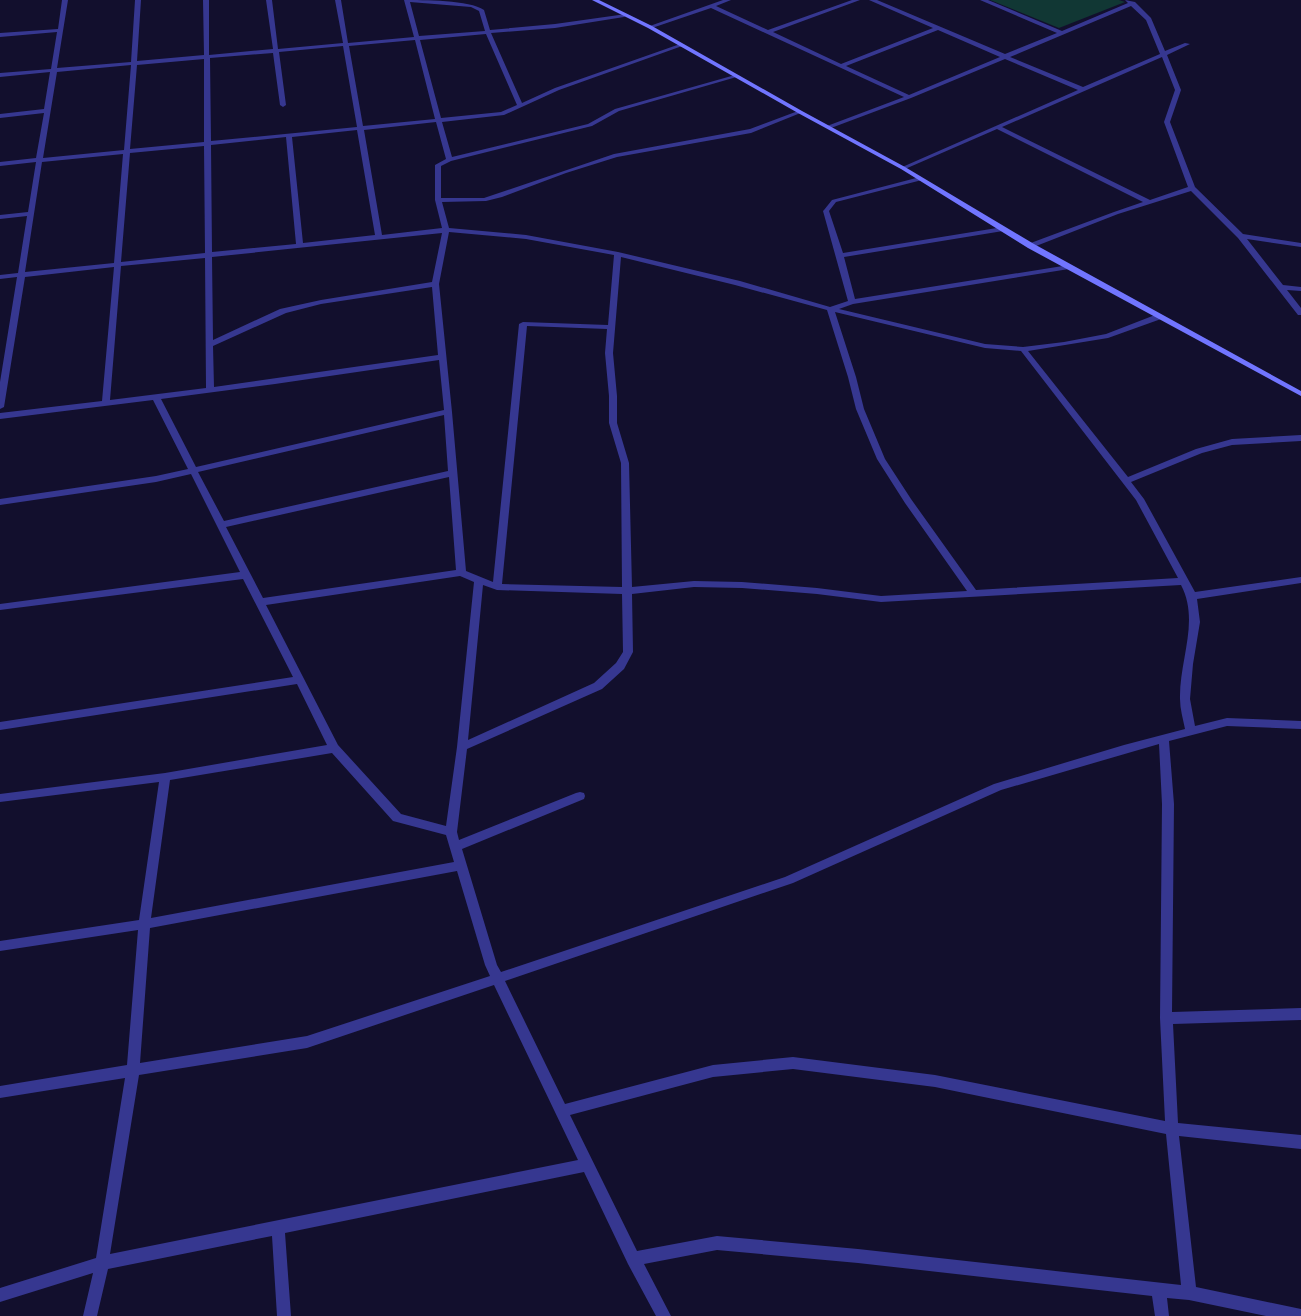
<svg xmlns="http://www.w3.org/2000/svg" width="1301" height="1316" font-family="'Asap Condensed',sans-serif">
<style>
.green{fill:#113734}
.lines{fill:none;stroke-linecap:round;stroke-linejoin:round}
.street{fill:#363790;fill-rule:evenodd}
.secondary{fill:#7175ff;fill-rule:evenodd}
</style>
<rect width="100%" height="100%" fill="#120f2d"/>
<!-- green -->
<path class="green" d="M990,0H1119L1125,2L1059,28Z"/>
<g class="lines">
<!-- street -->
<path class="street" d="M62,0H68L57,68L131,62L135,0H141L137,61L204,55L203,0H209V55L273,49L266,0H272L278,49L343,43L335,0H341L348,43L414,37L404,0C423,0 470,0 484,10L490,30L555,24L626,14L627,15L624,17L555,28L491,33L522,103L555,88L680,44L685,45L559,90L504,115L442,122L452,157L588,124L615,109L735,75L740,76L619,111L592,126L451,161L441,166V198H484L614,154L750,129L798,111L803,112L751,133L617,157L566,173L502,197L486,201L442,202L449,228L526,235L618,252L740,281L830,307L848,301L823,211L824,210L832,200L920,177L922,178V180L836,202L829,211L843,253L1003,227L1007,229L1003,231L844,257L855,299L1069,265L1073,267L1069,269L853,304L839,309L985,344L1023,347L1064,342L1106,334L1155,315H1161V319L1108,338L1028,351L1128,477L1196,449L1232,439L1301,435V441L1232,445L1202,453L1131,482L1144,499L1195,592L1301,577V583L1197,599L1200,622L1193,664L1190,699L1195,726L1227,718L1301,721V729L1227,726L1169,741L1174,804L1172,1012L1301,1008V1020L1173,1024L1178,1123L1301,1135V1149L1179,1136L1196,1287L1301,1309V1316H1266L1189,1300L1167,1298L1169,1316H1155L1152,1296L858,1263L717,1250L644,1264L671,1316H656L628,1264L584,1172L285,1233L291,1316H277L272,1236L108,1269L97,1316H83L93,1273L0,1302V1288L96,1258L125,1078L0,1098V1086L127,1065L138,930L0,951V941L139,920L159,782L0,802V794L165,773L327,745L297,684L0,730V722L293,677L243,579L0,610V604L240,572L191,474L156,482L0,505V499L156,476L188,469L153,400L0,419V413L102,401L114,267L25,277L4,407L0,409V382L17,277L0,279V275L18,273L27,216L0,219V215L28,212L36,162L0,166V162L36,158L44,113L0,118V114L44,109L50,72L0,77V73L51,69L57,32L0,37V33L58,29ZM410,2L471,7L479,11L485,31L419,36ZM486,34L517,105L501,112L441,118L420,40ZM415,40L435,119L363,126L349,46ZM343,46L357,127L211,141L210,58L273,53L280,105L283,107L286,105L279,52ZM204,59V142L130,149L137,65ZM131,65L124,150L43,158L57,72ZM436,122L446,159L435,165V200L442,228L382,235L364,130ZM357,130L375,235L303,243L292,137ZM286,137L296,244L212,252L211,145ZM204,146L205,253L121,262L130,153ZM123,154L114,263L25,272L42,162ZM449,232L526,239L614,255L608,325L523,322L519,324L493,582L466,571L452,412L439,284ZM442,233L432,282L321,300L280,309L213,340L212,257ZM621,257L735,285L827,310L848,377L856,409L877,459L905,503L967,591L881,596L817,588L742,582L694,581L632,587L629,463L617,423V396L613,353ZM205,258L206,388L110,400L121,266ZM432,287L438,355L214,387L213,346L286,313L321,304ZM835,312L985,348L1021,351L1136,500L1178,578L976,590L911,499L885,459L864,409L856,377ZM527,326L607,329L605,353L609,396V423L621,463L622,587L502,584ZM439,360L444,410L196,467L161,399L275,384ZM444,415L448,471L224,521L198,472ZM449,477L456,570L263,598L226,527ZM460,576L474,582L457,747L446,826L401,814L338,745L266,605ZM483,585L497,590L622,594L623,652L616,663L594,683L468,740ZM1181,585C1200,621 1179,660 1180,699C1180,709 1183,719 1185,729L1124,745L994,784L785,877L501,972L497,965L462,849L584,799L585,796L584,793L580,792L576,793L459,840L457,832L467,749L602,689L624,669L633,652L632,594L694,587L742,588L817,594L881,602ZM1159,744L1162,804L1160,1018L1165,1121L935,1075L793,1057L713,1065L565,1104L505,981L793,883L1001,790ZM332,753L393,821L446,835L454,862L151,918L170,780ZM457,871L485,965L490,976L307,1036L140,1063L150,928ZM494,985L578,1160L110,1254L139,1075L307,1048ZM793,1069L935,1087L1166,1134L1181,1285L858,1249L717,1236L637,1251L570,1115L713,1077Z
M723,0H731L716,6L768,30L852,0H860L773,32L841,64L933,28L869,0H877L1005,54L1057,33L980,0H988L1062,31L1128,3L1125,0L1135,2L1151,18L1165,51L1185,43L1190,44L1167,55L1181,90L1170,122L1195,187L1243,234L1301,243V247L1247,239L1283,285L1301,287V291L1287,290L1301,308V315H1298L1238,238L1191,191L1118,214L1031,248H1028V244L1114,212L1143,202L997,129L905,169L900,168L1078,90L1005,59L911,98L831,128H827V126L904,97L711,8L652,28L647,27ZM1131,6L1146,20L1160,54L1083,87L1010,57ZM938,30L1000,57L909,95L846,66ZM1162,57L1175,90L1164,122L1188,187L1150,200L1002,127Z"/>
<!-- secondary -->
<path class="secondary" d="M592,0H599L652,26L802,111L905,167L1034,244L1301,391V396L1028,248L901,169L798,113L648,28Z"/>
</g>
</svg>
